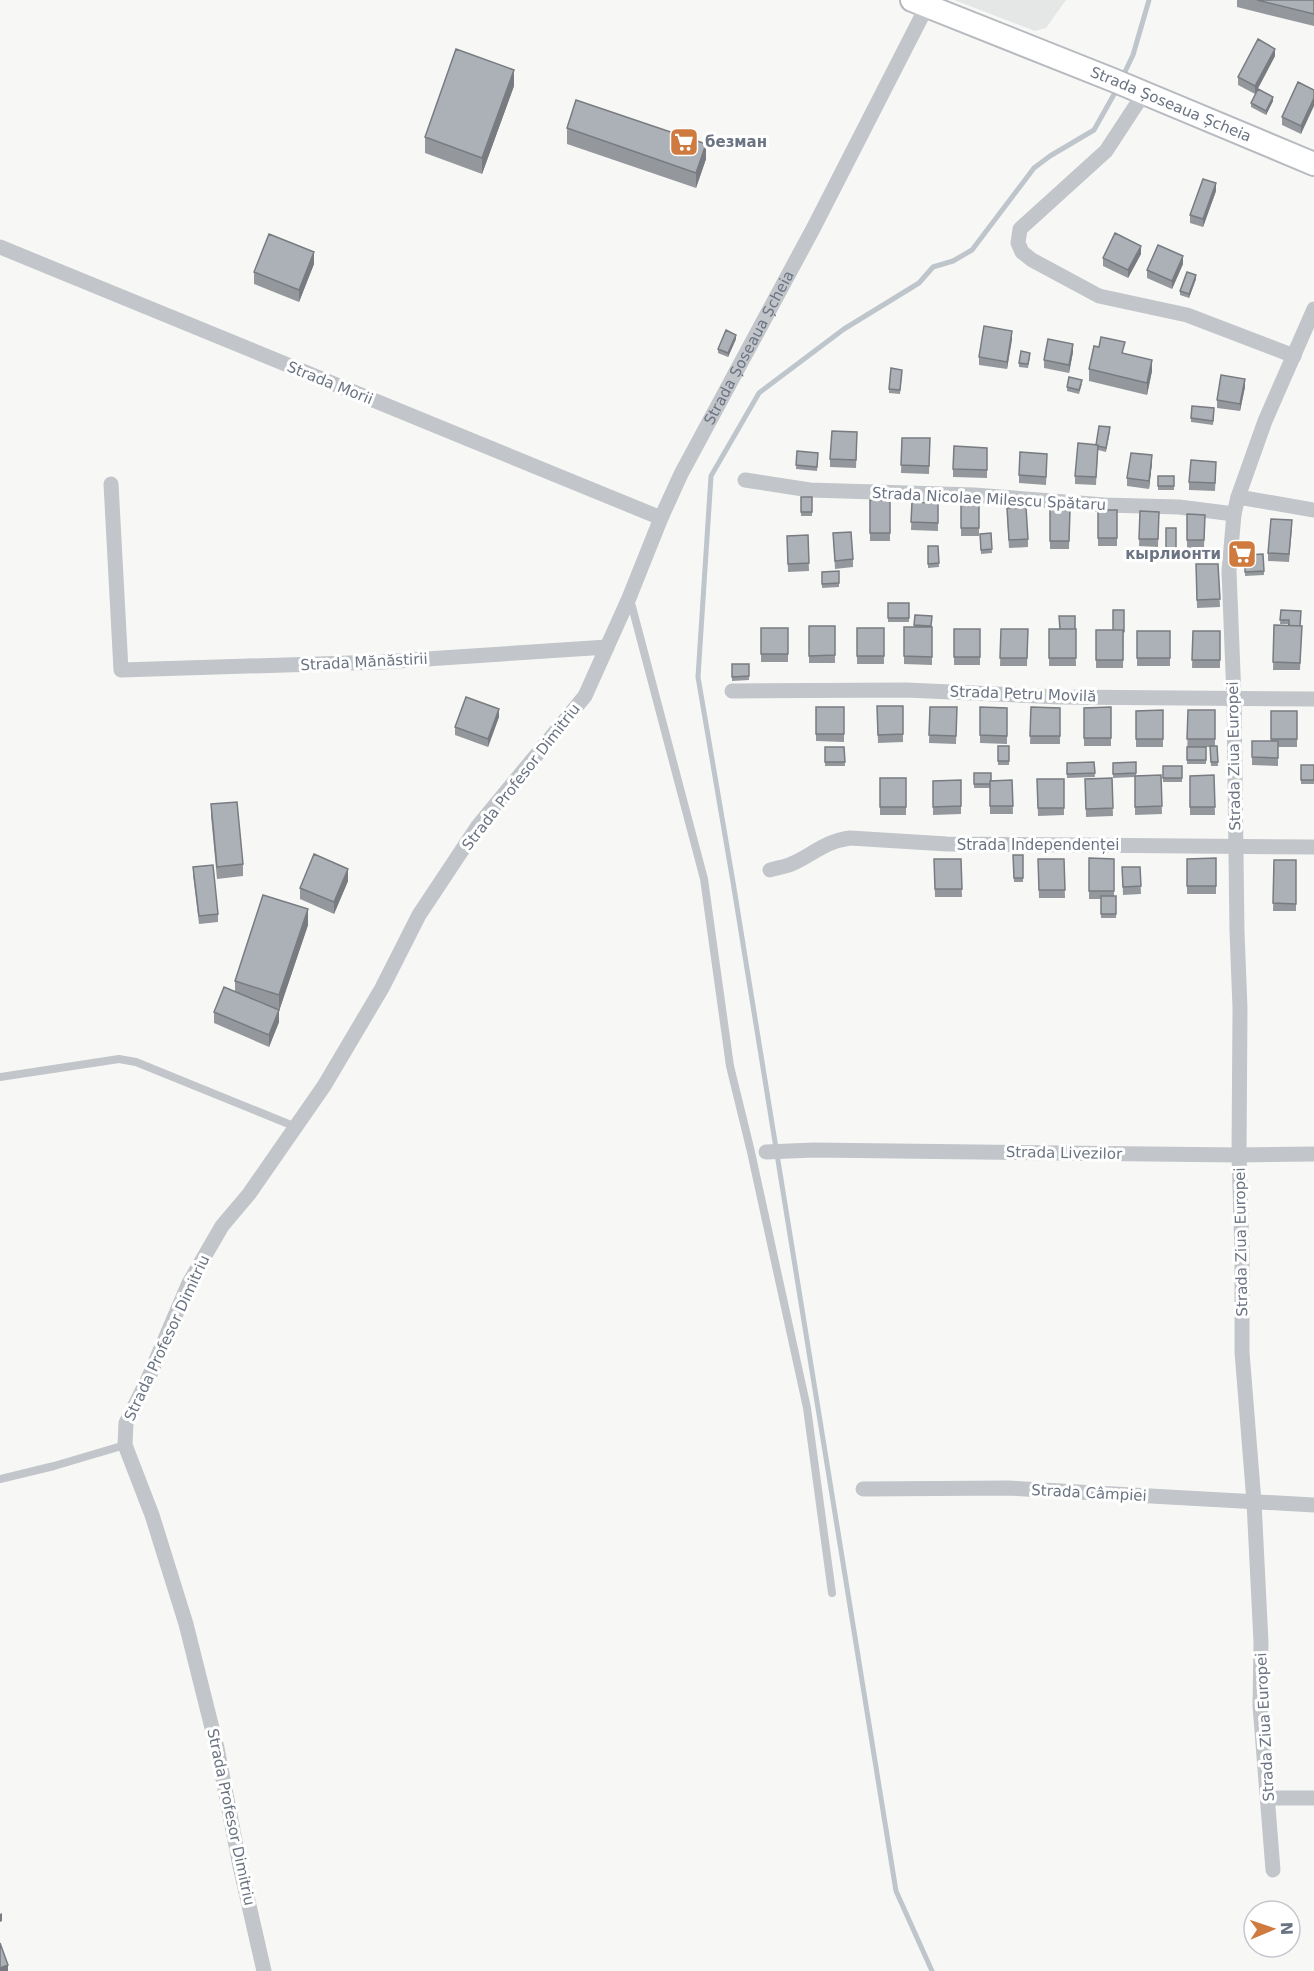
<svg xmlns="http://www.w3.org/2000/svg" width="1314" height="1971" font-family="'DejaVu Sans',sans-serif">
<style>
.built{fill:#e5e7e6}
.lines{fill:none;stroke-linecap:round;stroke-linejoin:round}
.stream{stroke:#bec5cb;stroke-width:5}
.secondary-casing{stroke:#b7babf;stroke-width:26}
.service{stroke:#c2c5c9;stroke-width:8}
.minor{stroke:#c2c5c9;stroke-width:15}
.secondary{stroke:#fff;stroke-width:22}
.wall{fill:#94989d}
.shaded-wall{fill:#787c80}
.building{fill:#acb1b7;stroke:#787c80;stroke-width:1.5}
.labels{text-anchor:middle;stroke-width:6;stroke-linejoin:round;paint-order:stroke}
.street-label{font-size:15px;fill:#6b7483;stroke:#fff}
.poi-label{font-size:15px;font-weight:bold;fill:#6b7483;stroke:#fff;text-anchor:start}
</style>
<rect width="100%" height="100%" fill="#f7f8f6"/>
<!-- built -->
<path class="built" d="M954,0H1066L1046,28L1035,31Z"/>
<g class="lines">
<!-- stream -->
<path class="stream" d="M1122,78L1133,55L1149,0
M932,1971L896,1891L733,882L698,677L711,476L759,393L844,329L919,283L933,267L953,261L972,250L1034,168L1050,156L1094,130L1117,89"/>
<!-- secondary casing -->
<g class="secondary-casing">
<g id="secondary">
<path id="s2" d="M912,0L1113,80L1314,164"/>
</g>
</g>
<!-- service -->
<path class="service" d="M630,599L704,879L730,1066L751,1152L807,1408L832,1593
M0,1077L119,1059L136,1062L296,1127
M0,1479L54,1466L125,1445"/>
<!-- minor -->
<g class="minor">
<path d="M1144,93L1106,151L1020,229L1018,243L1022,252L1032,260L1099,296L1187,315L1294,356"/>
<path d="M0,247L661,518"/>
<path d="M745,480L810,490L974,495L1105,505L1179,507L1234,514"/>
<path d="M111,484L121,670L381,662L607,647"/>
<path d="M1238,497L1314,510"/>
<path d="M732,691L906,690L1061,697L1314,699"/>
<path d="M770,870C776,868 783,867 789,865C812,856 822,842 850,838L947,844L1314,847"/>
<path d="M766,1152L814,1150L1239,1155L1314,1154"/>
<path d="M863,1489L1008,1488L1314,1505"/>
<path d="M1268,1798H1314"/>
<path d="M1273,1870L1260,1706L1261,1642L1254,1502L1242,1352V1254L1239,1155L1240,1008L1237,932L1234,698L1229,571L1234,514L1238,497L1265,421L1314,309"/>
<path id="s1" d="M264,1971L240,1866L217,1748L186,1624L152,1515L125,1445L126,1423L148,1379L189,1283L222,1226L249,1194L324,1086L382,988L419,915L478,826L585,696L629,598L661,518L681,474L814,227L927,6"/>
</g>
<!-- secondary -->
<use href="#secondary" class="secondary"/>
</g>
<!-- wall -->
<path class="wall" d="M1237,0H1314V26L1237,7Z
M1275,56L1255,94L1238,85V77Z
M514,86L482,174L425,153V137Z
M1314,90L1301,134L1282,125V117Z
M1273,101L1266,115L1251,107V103Z
M567,128L706,159L696,188L567,144Z
M1216,191L1203,227L1190,223V215Z
M1141,254L1128,278L1103,266V258Z
M314,264L299,302L254,284V272Z
M1183,264L1172,289L1147,278V270Z
M1196,279L1189,298L1180,295V291Z
M736,339L728,357L718,353V349Z
M1012,339L1007,369L979,365V357Z
M1073,352L1069,373L1044,368V360Z
M1125,353L1152,371L1147,395L1089,381V369Z
M1030,357L1028,368L1019,367V363Z
M902,374L900,394L889,393V389Z
M1082,384L1079,394L1067,391V387Z
M1245,387L1240,411L1217,408V400Z
M1214,412L1213,425L1191,422V418Z
M1110,431L1106,452L1098,450L1096,485L1075,484V476L1096,445Z
M902,438H930L929,474L901,473Z
M857,440L856,468L830,467V459Z
M987,448V478L953,477V469Z
M797,451L818,453L817,471L796,469Z
M1047,462L1046,485L1019,483V475Z
M1152,463L1149,489L1127,486V478Z
M1216,470L1215,491L1189,490V482Z
M1158,476H1174V490H1158Z
M801,497H812V516H801Z
M870,500H890V541H870Z
M912,502L938,503V531L911,530Z
M961,504H979V536H961Z
M1050,509H1070L1069,549H1050Z
M1098,510H1117V546H1098Z
M1140,511L1159,512L1158,547L1139,546Z
M1187,514L1205,515L1204,548H1187Z
M1007,516L1028,539V547L1009,548Z
M1166,528H1176V560H1166Z
M1292,528L1289,562L1268,561V553Z
M833,533L853,559V567L835,569Z
M991,533L992,553L981,554L980,534Z
M808,535L809,571L788,572L787,536Z
M928,546H938L939,567L928,568Z
M1245,555L1264,571V575L1245,576Z
M1196,564H1218L1220,607L1197,608Z
M839,571V587L822,588V572Z
M888,603H909V622H888Z
M1124,610L1123,668H1096V630H1113Z
M1281,610L1300,626H1302L1300,670H1273L1274,625L1289,626V624H1280Z
M915,615L932,627V665L904,664V627H914Z
M1075,616L1076,666H1049V629H1060Z
M809,626H835V663H809Z
M761,628H788V662H761Z
M857,628H884V664H857Z
M954,629H980V665H954Z
M1001,629H1028L1027,666H1000Z
M1137,631H1170V666H1137Z
M1193,631H1220V668H1192Z
M732,664H749V680L732,681Z
M877,706H903V742L878,743Z
M816,707H844V742L816,741Z
M930,707H957L956,744L929,743Z
M980,707L1007,708V744L980,743Z
M1031,707L1060,708V744H1030Z
M1111,707V746H1084V708Z
M1163,710V747H1136V711Z
M1188,710H1215V746H1217L1218,766H1211L1210,747H1206V764H1187Z
M1271,711H1297V747H1278V766L1252,765V741H1271Z
M499,717L488,747L455,735V727Z
M998,746H1009V765H998Z
M825,747H844L845,766H825Z
M1094,762L1095,777L1067,778V763Z
M1136,762V776L1161,775L1162,814L1135,815V777L1113,778V763Z
M1301,765H1314V784H1301Z
M1163,766H1182V782H1163Z
M974,773L991,781L1012,780L1013,814H990V788H974Z
M1214,775L1215,815H1190V776Z
M880,778H906V815H880Z
M1112,778L1113,816L1086,817L1085,779Z
M1037,779H1064V815L1038,816Z
M961,780V814L933,815V781Z
M211,804L243,864V876L217,879L211,816Z
M1013,855H1023V882H1014Z
M1089,858L1114,859V896H1116V918H1101V899H1089Z
M1216,858V894H1187V859Z
M934,859H961L962,897H935Z
M1038,859H1064L1065,898H1039Z
M1274,860H1296V911H1273Z
M193,867L218,914V922L199,924L193,875Z
M1122,867H1140L1141,894L1123,895Z
M348,881L334,914L300,899V888Z
M308,925L279,1011V1022L269,1047L214,1023V1012L235,992V981Z"/>
<!-- shaded-wall -->
<path class="shaded-wall" d="M1275,49V56L1255,94V86Z
M514,70V86L482,174V158Z
M1273,97V101L1266,115V111Z
M1314,98V106L1301,134V126Z
M706,144V159L696,188V173Z
M1216,183V191L1203,227V219Z
M1141,246V254L1128,278V270Z
M314,252V264L299,302V290Z
M1183,256V264L1172,289V281Z
M1196,275V279L1189,298V294Z
M1012,331V339L1007,369V362Z
M736,335V339L728,357V353Z
M1073,344V352L1069,373V365Z
M1152,360V371L1147,395V383Z
M1245,379V387L1240,411V404Z
M1152,455V463L1149,489V481Z
M499,709V717L488,747V739Z
M348,869V881L334,914V902Z
M308,909V925L279,1011V995Z
M279,1010V1022L269,1047V1035Z
M2,1913V1921L0,1922V1914Z
M8,1965V1971H0V1968Z"/>
<!-- building -->
<path class="building" d="M1257,0H1314V14Z
M1258,39L1275,49L1255,86L1238,77Z
M456,49L514,70L482,158L425,137Z
M1298,82L1314,90V98L1301,126L1282,117Z
M1258,89L1273,97L1266,111L1251,103Z
M576,100L706,144L696,173L567,128Z
M1203,179L1216,183L1203,219L1190,215Z
M1115,233L1141,246L1128,270L1103,258Z
M269,234L314,252L299,290L254,272Z
M1158,245L1183,256L1172,281L1147,270Z
M1187,272L1196,275L1189,294L1180,291Z
M984,326L1012,331L1007,362L979,357Z
M726,330L736,335L728,353L718,349Z
M1101,337L1125,342L1122,353L1152,360L1147,383L1089,369L1094,346L1099,347Z
M1048,339L1073,344L1069,365L1044,360Z
M1021,351L1030,353L1028,364L1019,363Z
M891,368L902,370L900,390L889,389Z
M1221,375L1245,379L1240,404L1217,400Z
M1069,377L1082,380L1079,390L1067,387Z
M1192,406L1214,408L1213,421L1191,418Z
M1099,426L1110,427L1106,448L1098,446V445H1096Z
M832,431L857,432L856,460L830,459Z
M902,438H930L929,466L901,465Z
M1078,443L1098,445L1096,477L1075,476Z
M954,446L987,448V470L953,469Z
M797,451L818,453L817,467L796,465Z
M1020,452L1047,454L1046,477L1019,475Z
M1131,453L1152,455L1149,481L1127,478Z
M1191,460L1216,462L1215,483L1189,482Z
M1158,476H1174V486H1158Z
M801,497H812V512H801Z
M870,500H890V533H870Z
M912,502L938,503V523L911,522Z
M961,504H979V528H961Z
M1026,507L1028,539L1009,540L1007,508Z
M1050,509H1070L1069,541H1050Z
M1098,510H1117V538H1098Z
M1140,511L1159,512L1158,539H1139Z
M1187,514L1205,515L1204,540H1187Z
M1271,519L1292,520L1289,554L1268,553Z
M1166,528H1176V556H1166Z
M851,532L853,559L835,561L833,533Z
M991,533L992,549L981,550L980,534Z
M808,535L809,563L788,564L787,536Z
M928,546H938L939,563L928,564Z
M1263,554L1264,571L1245,572V555Z
M1196,564H1218L1220,599L1197,600Z
M839,571V583L822,584V572Z
M888,603H909V618H888Z
M1113,610H1124V631L1123,630H1113Z
M1281,610L1301,611L1300,626H1289V620H1280Z
M915,615L932,616L931,626L914,625Z
M1059,616H1075V629H1060Z
M1274,625L1302,626L1300,663L1273,662Z
M809,626H835V655L809,656Z
M904,627H932V657L904,656Z
M761,628H788V654H761Z
M857,628H884V656H857Z
M954,629H980V657H954Z
M1001,629H1028L1027,658H1000Z
M1049,629H1076V658H1049Z
M1096,630H1123V660H1096Z
M1137,631H1170V658H1137Z
M1193,631H1220V660H1192Z
M732,664H749V676L732,677Z
M466,697L499,709L488,739L455,727Z
M877,706H903V734L878,735Z
M816,707H844V734H816Z
M930,707H957L956,736L929,735Z
M980,707L1007,708V736L980,735Z
M1031,707L1060,708V736H1030Z
M1111,707V738H1084V708Z
M1163,710V739H1136V711Z
M1188,710H1215V739H1187Z
M1271,711H1297V739H1271Z
M1252,741H1278V758L1252,757Z
M998,746H1009V761H998Z
M1210,746H1217L1218,762H1211Z
M825,747H844L845,762H825Z
M1187,747H1206V760H1187Z
M1094,762L1095,773L1067,774V763Z
M1136,762V773L1113,774V763Z
M1301,765H1314V780H1301Z
M1163,766H1182V778H1163Z
M974,773H991V781H990V784H974Z
M1161,775L1162,806L1135,807V776Z
M1214,775L1215,807H1190V776Z
M880,778H906V807H880Z
M1112,778L1113,808L1086,809L1085,779Z
M1037,779H1064V808H1038Z
M961,780V806L933,807V781Z
M1012,780L1013,806H990V781Z
M237,802L243,864L217,867L211,804Z
M314,854L348,869L334,902L300,888Z
M1013,855H1023V878H1014Z
M1089,858L1114,859V891H1089Z
M1216,858V886H1187V859Z
M934,859H961L962,889H935Z
M1038,859H1064L1065,890H1039Z
M1274,860H1296V904L1273,903Z
M213,865L218,914L199,916L193,867Z
M1122,867H1140L1141,886L1123,887Z
M263,895L308,909L279,995L235,981Z
M1101,896H1116V914H1101Z
M224,987L279,1010L269,1035L214,1012Z
M0,1943L8,1965L0,1968Z"/>
<!-- icons -->
<defs>
<g id="supermarket-square" transform="scale(1.5)"><rect x="-9" y="-9" width="18" height="18" rx="4" fill="#cf7b3f" stroke="#fff"/><path d="M-6-5.5h2.5l.6 2H6L4.5 2H-2.5L-4.4-4H-6ZM-1.5 3.2a1.3 1.3 0 1 0 .1 0ZM3 3.2a1.3 1.3 0 1 0 .1 0Z" fill="#fff"/></g>
</defs>
<g fill-rule="evenodd">
<use href="#supermarket-square" x="684" y="142"/>
<use href="#supermarket-square" x="1242" y="554"/>
</g>
<g class="labels">
<!-- street labels -->
<g class="street-label">
<text dy="5" stroke="none"><textPath href="#s2" startOffset="279">Strada Șoseaua Șcheia</textPath></text>
<text dy="5" stroke="none"><textPath href="#s1" startOffset="1816">Strada Șoseaua Șcheia</textPath></text>
<text transform="translate(330 383) rotate(22)" y="5">Strada Morii</text>
<text transform="translate(989 499) rotate(3)" y="5">Strada Nicolae Milescu Spătaru</text>
<text transform="translate(364 662) rotate(-3)" y="5">Strada Mănăstirii</text>
<text transform="translate(1023 694) rotate(2)" y="5">Strada Petru Movilă</text>
<text transform="translate(1234 756) rotate(-91)" y="5">Strada Ziua Europei</text>
<text transform="translate(521 777) rotate(-52)" y="5">Strada Profesor Dimitriu</text>
<text x="1038" y="850">Strada Independenței</text>
<text transform="translate(1064 1153) rotate(1)" y="5">Strada Livezilor</text>
<text transform="translate(1241 1242) rotate(-91)" y="5">Strada Ziua Europei</text>
<text transform="translate(167 1338) rotate(-65)" y="5">Strada Profesor Dimitriu</text>
<text transform="translate(1089 1493) rotate(3)" y="5">Strada Câmpiei</text>
<text transform="translate(1265 1727) rotate(-93)" y="5">Strada Ziua Europei</text>
<text transform="translate(231 1817) rotate(78)" y="5">Strada Profesor Dimitriu</text>
</g>
<!-- poi labels -->
<g class="poi-label">
<text x="705" y="147">безман</text>
<text x="1221" y="559" text-anchor="end">кырлионти</text>
</g>
</g>
<!-- north arrow -->
<g transform="translate(1272 1929) rotate(88)"><circle r="28" fill="#ffffff" stroke="#c4c7cd" stroke-width="1.5"/>
<path d="M0-4.5L10 22L0 15L-10 22Z" fill="#cf7b3f"/>
<text y="-9" font-size="16" font-weight="bold" text-anchor="middle" fill="#6b7483">N</text>
</g>
</svg>
